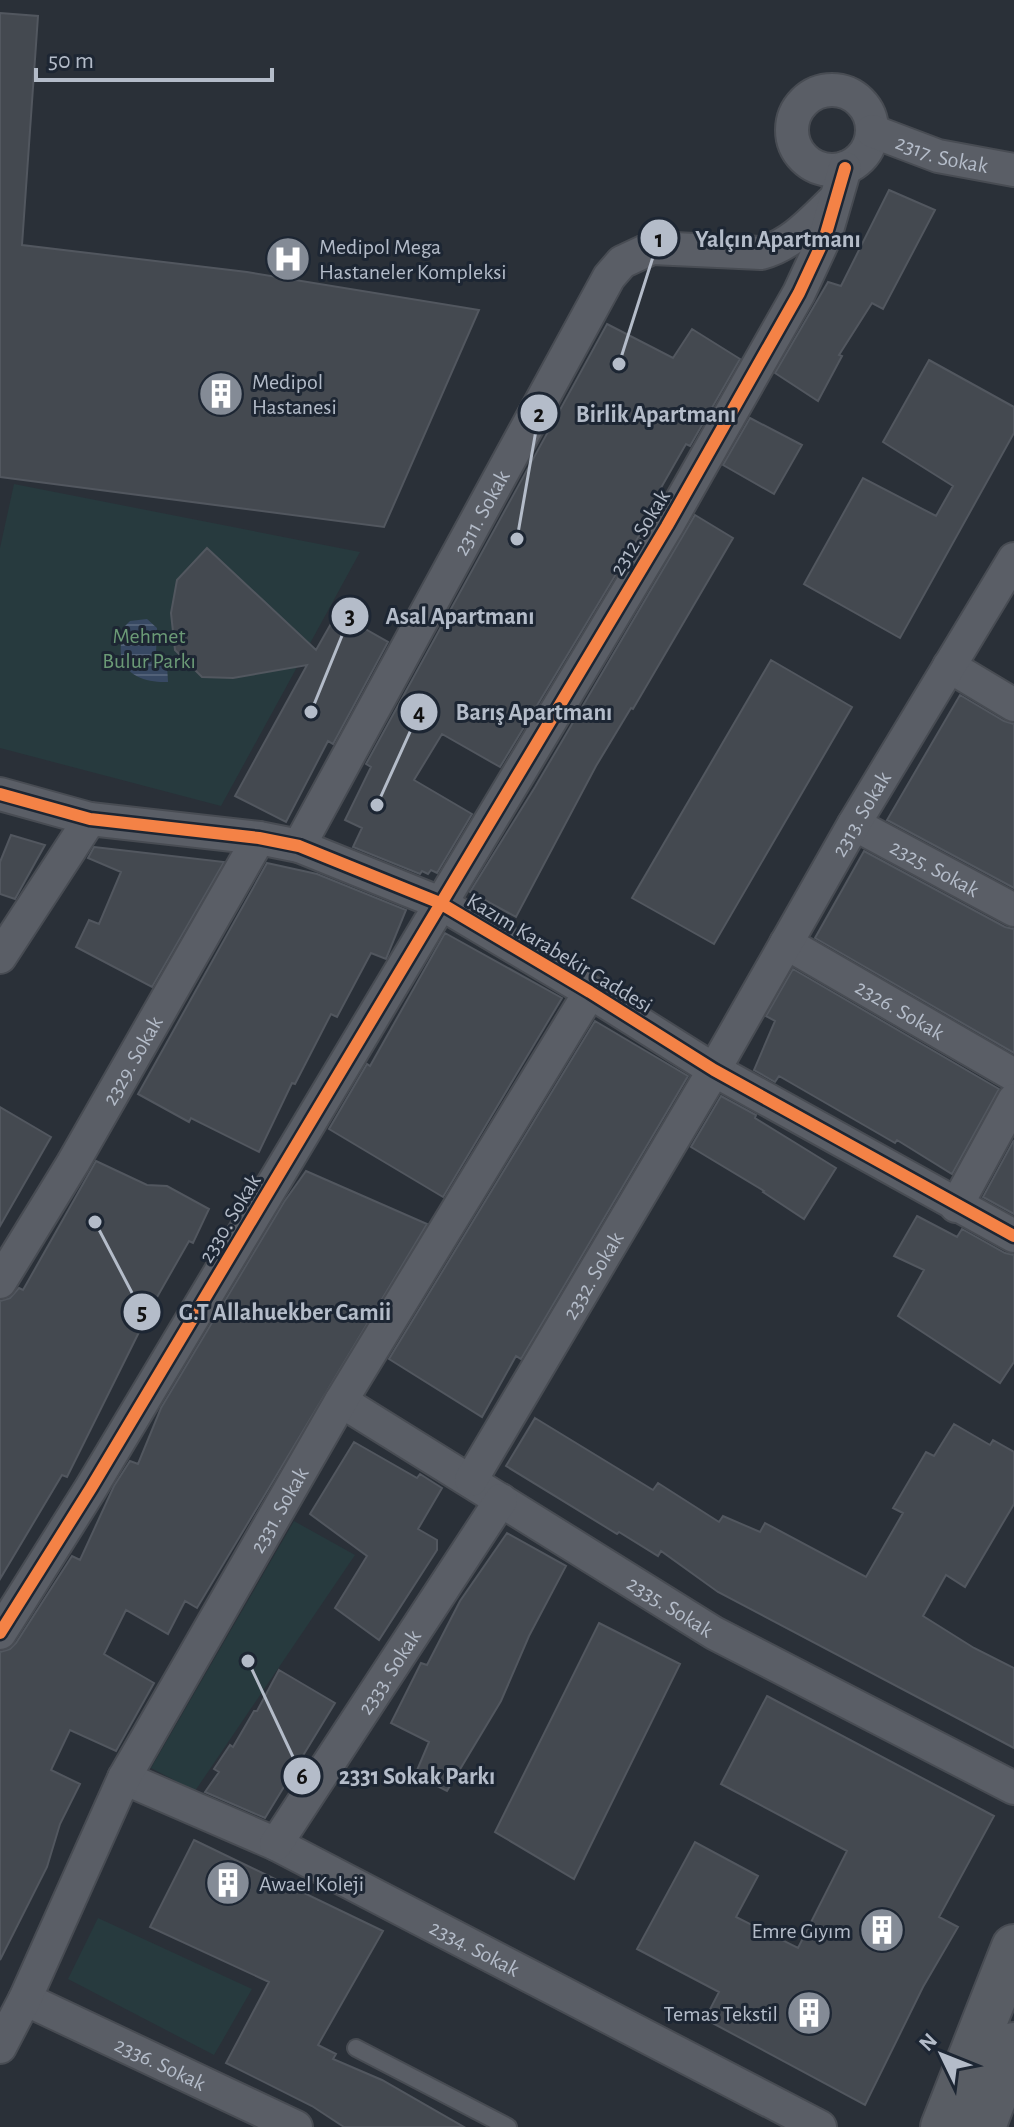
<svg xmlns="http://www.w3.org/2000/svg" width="1014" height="2127" font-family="'Alegreya Sans',sans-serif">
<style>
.green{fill:#273a3e}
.water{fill:url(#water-rules)}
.building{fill:#444950;stroke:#52575f;stroke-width:2}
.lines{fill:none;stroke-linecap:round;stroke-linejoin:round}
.service-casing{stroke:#484c53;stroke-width:20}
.minor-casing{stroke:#484c53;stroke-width:36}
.secondary-casing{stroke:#484c53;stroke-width:48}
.service{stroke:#5a5e66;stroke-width:16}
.minor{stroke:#5a5e66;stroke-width:32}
.secondary{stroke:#595d64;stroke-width:44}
.cycleway-casing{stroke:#1d2633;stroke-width:17}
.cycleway{stroke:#f48246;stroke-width:12}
.labels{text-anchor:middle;stroke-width:6;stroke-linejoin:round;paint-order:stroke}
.street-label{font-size:22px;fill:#b4bcc9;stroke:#1d2633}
.poi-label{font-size:22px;fill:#b4bcc9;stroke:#1d2633;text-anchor:start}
.park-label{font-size:22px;fill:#6b9a76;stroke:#1d2633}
.leader{fill:none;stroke:#b4bcc9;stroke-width:3}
.callout-dot{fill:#b4bcc9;stroke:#1d2633;stroke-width:3}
.mark-label{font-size:24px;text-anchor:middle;font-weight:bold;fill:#111}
.callout-label{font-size:24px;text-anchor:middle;font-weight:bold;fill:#b4bcc9;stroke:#1d2633;stroke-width:6;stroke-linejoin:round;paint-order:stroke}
</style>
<defs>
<pattern id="water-rules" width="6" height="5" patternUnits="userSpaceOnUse" patternTransform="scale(2)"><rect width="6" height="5" fill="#384963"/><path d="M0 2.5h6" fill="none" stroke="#526178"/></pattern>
</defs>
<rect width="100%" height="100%" fill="#2a3038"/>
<!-- green -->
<path class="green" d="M14,484L360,552L221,806L0,748V548Z
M294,1521L355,1555L195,1791L151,1768Z
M98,1918L252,1989L214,2055L68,1979Z"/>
<!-- water -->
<path class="water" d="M147,619L157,628L156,653L167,665L168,682C150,683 124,677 121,655C120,646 122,636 123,628L130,621Z"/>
<!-- building -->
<path class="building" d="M0,13L38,16L22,245L247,272L479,310L384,527L0,477Z
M889,190L935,210L883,309L872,303L839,355L842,356L818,401L775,373L828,282L841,286Z
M607,324L673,358L692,329L740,359L690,446L686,444L658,493L662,495L651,516L500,767L442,734L414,780L472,814L437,873L431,870L428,874L422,871L420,874L353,847L362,828L345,820L371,767L366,764Z
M929,360L1014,407V433L900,638L804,584L863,478L936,516L953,486L883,442Z
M750,418L802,445L774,494L723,465Z
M695,515L733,538L633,709L631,708L596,766L516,917L470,892L535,787Z
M207,548L316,650L337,613L388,642L333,744L328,741L286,822L235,796L307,665L233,678L202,677L175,650L171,613L177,580Z
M771,660L852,707L714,944L632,898Z
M960,695L1004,721L1014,724V888L887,820Z
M11,835L45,845L15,899L0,894V862Z
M94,847L224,862L152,987L76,947L89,920L99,924L121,872L88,858Z
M864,851L1005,927L1014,929V1053L815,938Z
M267,863L317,874L406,910L386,959L371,953L337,1017L331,1014L295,1084L292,1083L259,1152L191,1118L189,1122L138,1094Z
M445,933L562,998L443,1197L329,1129L367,1064L370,1066Z
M793,969L999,1089L952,1174L897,1140L895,1143L779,1076L775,1082L754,1070L775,1021L766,1016Z
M595,1021L688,1076L521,1359L516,1356L482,1417L389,1359Z
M721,1096L756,1115L755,1118L836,1168L804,1219L763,1192L764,1191L691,1147Z
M0,1107L51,1137L0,1226Z
M1014,1140V1214L983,1197Z
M96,1161L147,1185L167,1186L209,1209L193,1243L189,1241L152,1306L67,1477L62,1475L0,1579V1301L10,1298L19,1288L23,1290Z
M306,1171L427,1224L197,1608L185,1601L168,1634L126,1610L104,1654L154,1683L116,1751L70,1730L51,1770L80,1784L60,1824L47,1867L0,1960V1652L10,1649L16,1643L72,1556L80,1560L114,1486L130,1461L138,1464L161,1408L284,1202Z
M917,1216L957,1237L962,1229L1005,1253L1014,1255V1362L1000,1383L898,1316L924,1270L894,1256Z
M535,1418L653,1490L658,1483L719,1522L723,1516L760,1532L765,1523L866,1577L903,1513L893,1508L926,1452L934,1456L954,1424L990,1445L993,1440L1014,1452V1504L965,1587L946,1575L923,1616L974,1648L1014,1668V1748L718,1592L661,1551L658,1556L619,1532L617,1534L506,1466Z
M354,1442L417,1478L420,1474L442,1488L418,1529L437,1540V1550L379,1640L335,1608L367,1556L310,1514Z
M507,1533L566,1566L529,1636L501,1701L447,1791L415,1775L429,1742L391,1723L421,1663L427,1665L460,1601Z
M599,1623L680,1664L574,1879L495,1832Z
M279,1670L335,1703L265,1818L205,1792L219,1772L214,1769L230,1745L233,1747L254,1711H257Z
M767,1696L994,1816L939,1917L958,1927L923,1987L865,2105L705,2019L719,1992L637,1949L695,1842L758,1876L736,1917L798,1948L847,1851L721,1784Z
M194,1840L383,1931L318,2045L336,2054L333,2059L382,2080L464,2127H344L312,2106L226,2063L269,1982L150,1927Z"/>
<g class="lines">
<!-- service casing -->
<g class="service-casing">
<path id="service" d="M356,2048L508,2127"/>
</g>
<!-- minor casing -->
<g class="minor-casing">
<g id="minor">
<circle cx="832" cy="130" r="40"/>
<path id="s1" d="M872,131L938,156L1014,170"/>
<path d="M949,666L1014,705"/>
<path d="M0,794L90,819L259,838L299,846L440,903L590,992L714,1070L1014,1236"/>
<path id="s2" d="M854,824L1014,910"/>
<path id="s3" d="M299,846L609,277L622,262L652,248L761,253C792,245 813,220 835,199"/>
<path id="s4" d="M786,943L1014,1075"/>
<path d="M0,957L90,819"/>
<path d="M956,1206L1014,1100"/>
<path id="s5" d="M0,1282L73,1163L259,838"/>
<path id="s6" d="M341,1401L714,1633L1014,1788"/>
<path id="s7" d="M471,1480L714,1070L854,824L1014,559"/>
<path d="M0,1633L91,1488L667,526L799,293L825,237L845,168"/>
<path id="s8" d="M124,1778L276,1844L820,2127"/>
<path id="s9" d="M276,1844L501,1500"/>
<path id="s10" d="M25,1999L296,2127"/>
<path id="s11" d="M0,2047L25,1999L124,1778L341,1401L590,992"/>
</g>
</g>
<!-- secondary casing -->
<g class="secondary-casing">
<path id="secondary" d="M943,2127L1014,1947
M983,2127L1014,2045"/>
</g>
<!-- service -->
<use href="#service" class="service"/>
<!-- minor -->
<use href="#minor" class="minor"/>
<!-- secondary -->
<use href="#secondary" class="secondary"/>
<!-- cycleway casing -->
<g class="cycleway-casing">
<path id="cycleway" d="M0,794L90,819L259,838L299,846L440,903L590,992L714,1070L1014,1236
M0,1633L91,1488L667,526L799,293L825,237L845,168"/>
</g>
<!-- cycleway -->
<use href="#cycleway" class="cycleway"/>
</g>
<!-- icons -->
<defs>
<g id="hospital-disc" transform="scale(2.3)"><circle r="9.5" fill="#848b96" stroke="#1d2633"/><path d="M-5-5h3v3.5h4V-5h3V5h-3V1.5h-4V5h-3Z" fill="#fff"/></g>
<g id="building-disc" transform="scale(2.3)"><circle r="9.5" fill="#848b96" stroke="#1d2633"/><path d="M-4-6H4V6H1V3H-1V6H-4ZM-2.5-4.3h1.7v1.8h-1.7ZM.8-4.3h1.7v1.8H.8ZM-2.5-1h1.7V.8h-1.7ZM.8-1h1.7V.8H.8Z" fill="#fff"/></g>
</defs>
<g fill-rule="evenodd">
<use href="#hospital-disc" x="288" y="259"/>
<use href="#building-disc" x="221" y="394"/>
<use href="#building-disc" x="228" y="1883"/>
<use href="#building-disc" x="882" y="1930"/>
<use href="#building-disc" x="809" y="2013"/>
</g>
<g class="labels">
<!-- street labels -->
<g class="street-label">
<text dy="8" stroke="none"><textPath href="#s1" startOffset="74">2317. Sokak</textPath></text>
<text dy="8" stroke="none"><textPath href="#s3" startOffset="380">2311. Sokak</textPath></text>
<text transform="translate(639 532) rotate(-59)" y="8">2312. Sokak</text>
<text dy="8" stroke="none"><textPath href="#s7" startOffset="772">2313. Sokak</textPath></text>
<text dy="8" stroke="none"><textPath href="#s2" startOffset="92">2325. Sokak</textPath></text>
<text transform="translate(560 952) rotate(31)" y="8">Kazım Karabekir Caddesi</text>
<text dy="8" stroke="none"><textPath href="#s4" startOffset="132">2326. Sokak</textPath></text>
<text dy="8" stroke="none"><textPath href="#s5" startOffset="258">2329. Sokak</textPath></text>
<text transform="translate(229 1218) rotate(-59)" y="8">2330. Sokak</text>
<text dy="8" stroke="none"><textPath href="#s7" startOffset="238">2332. Sokak</textPath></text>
<text dy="8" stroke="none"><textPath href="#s11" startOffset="606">2331. Sokak</textPath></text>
<text dy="8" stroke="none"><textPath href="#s6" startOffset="388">2335. Sokak</textPath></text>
<text dy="8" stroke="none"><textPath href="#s9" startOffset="206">2333. Sokak</textPath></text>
<text dy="8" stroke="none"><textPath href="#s8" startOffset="390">2334. Sokak</textPath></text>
<text dy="8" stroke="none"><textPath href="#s10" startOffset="150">2336. Sokak</textPath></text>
</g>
<!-- poi labels -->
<g class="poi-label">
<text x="319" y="254">Medipol Mega<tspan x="319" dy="25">Hastaneler Kompleksi</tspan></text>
<text x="252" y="389">Medipol<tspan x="252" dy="25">Hastanesi</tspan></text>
<text x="259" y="1891">Awael Koleji</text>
<text x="851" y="1938" text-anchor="end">Emre Gıyım</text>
<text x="778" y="2021" text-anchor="end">Temas Tekstil</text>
</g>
<!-- park labels -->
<g class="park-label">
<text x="149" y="643">Mehmet<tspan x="149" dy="25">Bulur Parkı</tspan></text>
</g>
</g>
<!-- callouts -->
<path class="leader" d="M619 364L659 238M517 539L539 413M311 712L350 616M377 805L419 712M95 1222L142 1312M248 1661L302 1776"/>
<g class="callout-dot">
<circle cx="619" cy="364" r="8"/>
<circle cx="517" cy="539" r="8"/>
<circle cx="311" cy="712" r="8"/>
<circle cx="377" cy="805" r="8"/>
<circle cx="95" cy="1222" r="8"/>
<circle cx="248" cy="1661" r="8"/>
<circle cx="659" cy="238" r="20"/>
<circle cx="539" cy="413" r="20"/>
<circle cx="350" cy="616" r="20"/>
<circle cx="419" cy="712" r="20"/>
<circle cx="142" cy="1312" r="20"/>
<circle cx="302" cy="1776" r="20"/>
</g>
<g class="mark-label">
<text x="659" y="247">1</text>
<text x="539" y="422">2</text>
<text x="350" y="624">3</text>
<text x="419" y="720">4</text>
<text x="142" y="1320">5</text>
<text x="302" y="1784">6</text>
</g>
<g class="callout-label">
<text x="778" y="247">Yalçın Apartmanı</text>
<text x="656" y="422">Birlik Apartmanı</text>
<text x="460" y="624">Asal Apartmanı</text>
<text x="534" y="720">Barış Apartmanı</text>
<text x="285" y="1320">G.T Allahuekber Camii</text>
<text x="417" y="1784">2331 Sokak Parkı</text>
</g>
<!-- north arrow -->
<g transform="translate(942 2055) rotate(313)" stroke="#1d2633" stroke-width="6" paint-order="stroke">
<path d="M0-6L14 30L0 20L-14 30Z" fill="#b4bcc9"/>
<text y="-12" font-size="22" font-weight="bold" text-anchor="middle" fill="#b4bcc9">N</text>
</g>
<!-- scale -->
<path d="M36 68v12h236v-12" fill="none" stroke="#b4bcc9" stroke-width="4"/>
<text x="48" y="68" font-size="24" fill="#b4bcc9" stroke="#1d2633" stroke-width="6" paint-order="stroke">50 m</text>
</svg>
